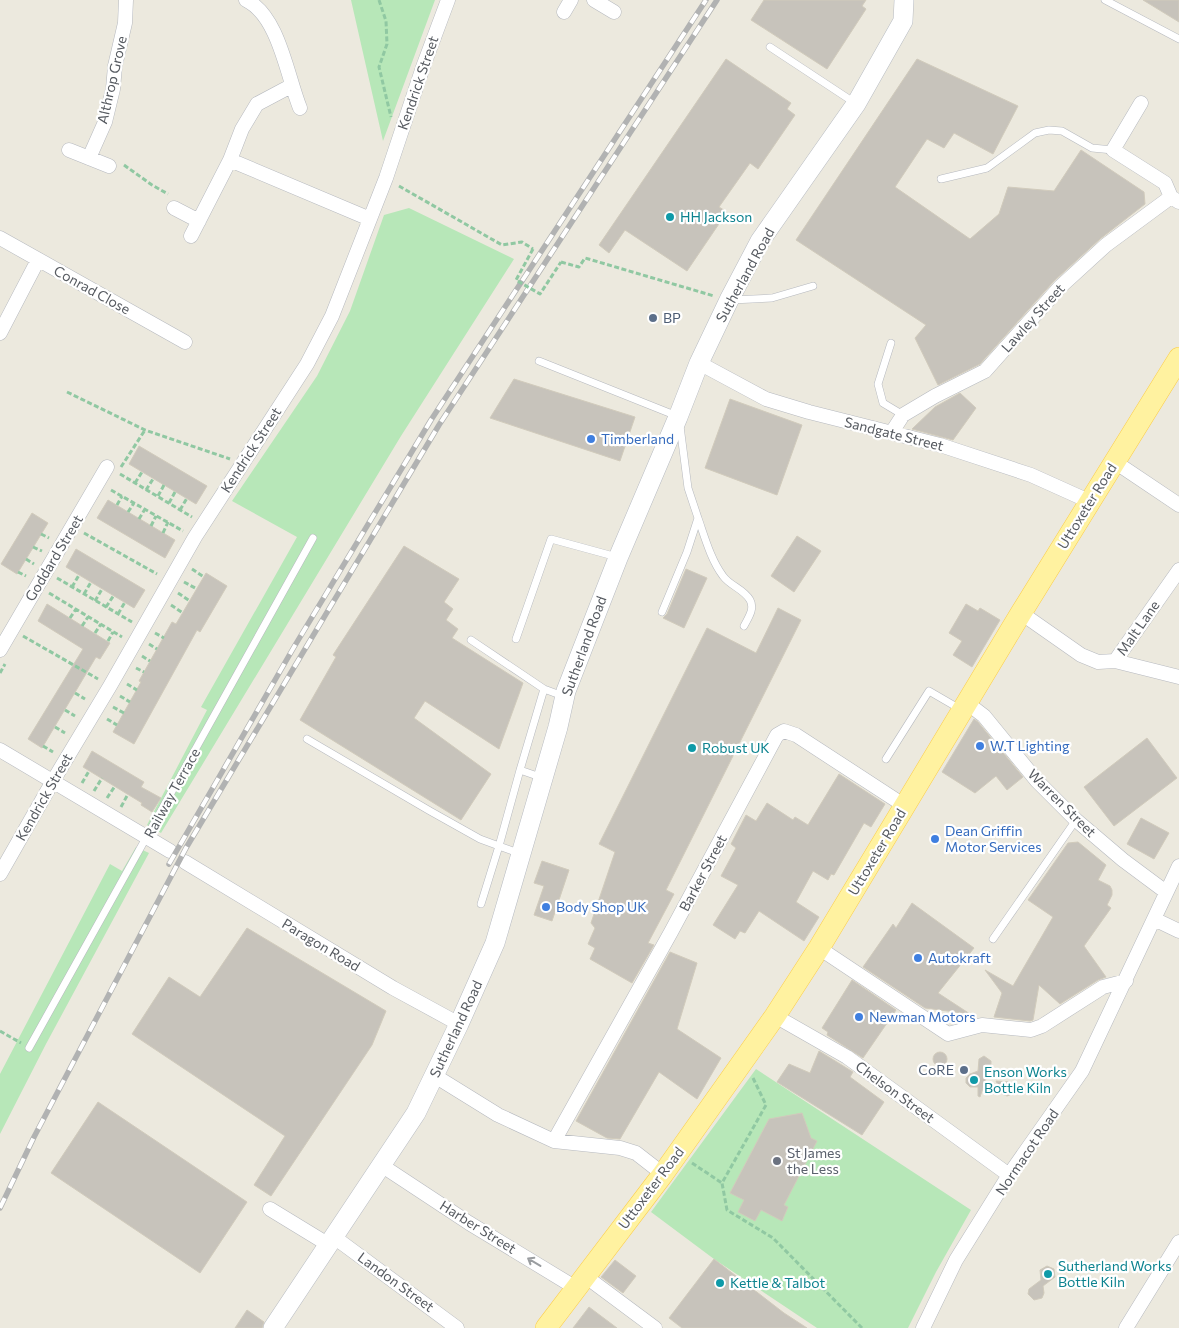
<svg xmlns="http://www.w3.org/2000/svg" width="1179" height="1328" font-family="Commissioner,sans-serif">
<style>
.green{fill:#b7e7b8}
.building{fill:#c7c3bb;stroke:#d1cbbc}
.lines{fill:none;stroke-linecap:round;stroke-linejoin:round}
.lane-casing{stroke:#b6b9bf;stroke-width:8}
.street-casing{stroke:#b6b9bf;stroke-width:15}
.secondary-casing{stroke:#b7bbc2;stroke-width:20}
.primary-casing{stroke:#fdcd47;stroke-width:22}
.path{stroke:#90c8a2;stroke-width:3;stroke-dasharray:5 2.5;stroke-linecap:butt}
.lane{stroke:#fff;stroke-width:7}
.street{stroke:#fff;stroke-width:14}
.secondary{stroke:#fff;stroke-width:19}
.primary{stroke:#fff2a0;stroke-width:21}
.rail-casing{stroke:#b1b2b2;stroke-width:5.5}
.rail{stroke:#fff;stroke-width:4;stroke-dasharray:11;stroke-linecap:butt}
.path-bridge{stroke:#90c8a2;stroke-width:3;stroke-dasharray:5 2.5;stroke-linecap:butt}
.oneway{stroke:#9a9da0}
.culture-dot{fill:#0f9aa8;stroke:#fff;stroke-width:2}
.service-dot{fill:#5c6f8a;stroke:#fff;stroke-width:2}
.shop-dot{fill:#3f7fe0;stroke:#fff;stroke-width:2}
.worship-dot{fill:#6b7280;stroke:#fff;stroke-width:2}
.labels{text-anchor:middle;stroke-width:4.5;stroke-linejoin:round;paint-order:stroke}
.street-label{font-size:14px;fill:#575b61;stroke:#fff}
.culture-label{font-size:14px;fill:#0d838f;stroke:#fff;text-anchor:start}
.service-label{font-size:14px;fill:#4e5e75;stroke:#fff;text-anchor:start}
.shop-label{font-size:14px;fill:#366cbe;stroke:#fff;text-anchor:start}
.worship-label{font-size:14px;fill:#5b616d;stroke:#fff;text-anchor:start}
</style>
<rect width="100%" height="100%" fill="#ece9de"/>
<!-- green -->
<path class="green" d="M351,0H435L383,141Z
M409,208L514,259L401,436L161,833L147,825L207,710L201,707L297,537L232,501L317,376L350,311L384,215Z
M136,847L149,853L46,1044L0,1134V1074L110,864L122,871Z
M756,1069L971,1210L936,1272L908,1328H817L714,1259L651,1212Z"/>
<!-- building -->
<path class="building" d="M764,0H866L862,6L866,9L827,69L751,20Z
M1143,0H1179V22Z
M726,59L791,103L787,109L795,115L758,169L750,163L719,207L727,212L687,271L625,230L609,253L599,245Z
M917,59L1018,106L993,154L954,133L944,148L927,139L895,187L970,239L999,214L1008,187L1054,191L1081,150L1144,192L1145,204L1100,239L1054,281L980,364L938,385L915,338L926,325L796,240Z
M514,379L635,417L620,461L490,418Z
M960,393L976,408L953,440L912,429L935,407Z
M730,399L802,425L777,495L705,468Z
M139,446L207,486L196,504L129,464Z
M108,500L175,540L165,558L97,518Z
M32,513L48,523L17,574L1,564Z
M797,536L821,551L794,592L771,576Z
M404,546L459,579L444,602L453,609L446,620L458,629L452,638L523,683L499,749L425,701L414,718L491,774L461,820L300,720L336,657L333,655Z
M76,549L145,590L134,608L66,567Z
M686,569L707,578L684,628L663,618L667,614Z
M206,573L227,586L200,632L197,630L134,744L113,732L141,682L139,681L172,622L176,624Z
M47,604L110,643L100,659L96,657L42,748L28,739L83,649L38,621Z
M966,604L978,611L980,608L1000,620L972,667L953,655L962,641L949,633Z
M778,608L801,620L666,890L674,894L648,943L654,945L632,983L590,959L595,948L588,944L595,928L591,923L615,852L599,844L707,628L756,653Z
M974,719L978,722L1023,777L1007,790L996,776L975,793L942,772Z
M1147,738L1177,778L1114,826L1084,787Z
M92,751L144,782L141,787L161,798L152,812L141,805L142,803L83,767Z
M839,774L885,804L871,827L864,823L834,875L831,874L828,880L813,871L796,902L819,917L804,941L759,911L745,933L740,931L735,939L713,925L738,885L721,876L736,848L731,844L746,815L756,821L767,803L793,820L795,817L808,825Z
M1141,818L1169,833L1154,859L1127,844Z
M1078,842L1106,865L1098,880L1110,886L1112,890V895L1107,905L1111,908L1084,946L1106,977L1098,980L1060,1004L1039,985L1033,1020L1030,1021L994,1017L1002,993L985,970L1013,986L1053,917L1028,900L1068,843Z
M542,861L569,870L552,921L534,915L544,886L534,883Z
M912,903L974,948L938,993L970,1014L925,1008L863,967L893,924L896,928Z
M247,928L386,1011L372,1045L271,1196L254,1185L285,1136L132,1034L169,977L200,997Z
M670,952L697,963L677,1029L721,1058L697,1099L659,1072L620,1139L607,1138L576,1121Z
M852,980L896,1010L863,1058L827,1035L828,1032L822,1028Z
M819,1051L853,1072L850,1077L884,1102L862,1135L777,1082L789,1064L810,1073Z
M933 1059a7 7 0 1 1 14 0a7 7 0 1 1-14 0Z
M984,1056L991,1061V1064L980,1097L978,1096V1087H970L966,1083V1078L970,1074L978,1071L979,1059Z
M996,1081L1011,1082L1014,1086L1012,1094L1007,1096L1002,1094Z
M98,1102L247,1202L200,1273L51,1173Z
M802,1113L811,1138L817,1141L784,1205L788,1207L782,1221L761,1210L755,1221L738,1212L744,1200L730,1193L769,1119Z
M714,1259L784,1313L807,1328H682L669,1318Z
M615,1260L636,1276L623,1293L601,1277Z
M1047,1266L1054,1269L1055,1277L1043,1286L1044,1293L1042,1298L1034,1300L1028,1294L1029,1289L1041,1280L1040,1270Z
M589,1307L617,1328H573Z
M247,1310L264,1322L262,1328H235Z"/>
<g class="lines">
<!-- lane casing -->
<g class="lane-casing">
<path id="lane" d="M1105,0L1179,39
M770,47L855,103
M941,179L987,168L1035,133L1049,130L1062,131L1092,148L1113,150
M731,300L772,298L813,286
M891,343L878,384L883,403L903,415
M539,361L677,416
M698,518C705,538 711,560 723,576C730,586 744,589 750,600C755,609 748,618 744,626
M662,612L687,552L698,518L688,488L680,426
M516,639L551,539L617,557
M471,640L544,689
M307,739L430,811L480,839L499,846L520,770L543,778
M886,759L929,691L960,709
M520,770L544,689L563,696
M481,904L499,846L521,854
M993,939L1076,820
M29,1048L313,538"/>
</g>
<!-- street casing -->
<g class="street-casing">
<path id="street" d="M246,0C279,16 287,76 300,108
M594,0L614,12
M564,12L571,0
M1141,103L1113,150L1165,183L1171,197L1179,202
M69,150L109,166
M89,158L105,122L113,89L115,66L125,23L126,0
M230,160L370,219
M174,208L199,221
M191,236L230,160L242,129L257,104L291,86
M0,238L185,342
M0,333L38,260
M699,363L766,399L809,412L940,445L1031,475L1091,502
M892,432L903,415L935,396L985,371L1060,287L1106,245L1171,197
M1115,462L1179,505
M1021,613L1081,655L1098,662L1115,661L1179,677
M0,650L107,467
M1115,661L1179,570
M967,703L984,716L1037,781L1076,820L1123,860L1166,892
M0,750L170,851
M185,862L393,988L459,1024
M0,874L53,781L110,686L195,537L307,364L332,316L386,178L423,67L448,0
M1154,919L1179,931
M819,948L948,1034L982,1025L1031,1030L1042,1026L1103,987L1126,981
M775,1016L847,1057L1009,1175
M435,1076L498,1115L554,1141L620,1148L636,1153L663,1174
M554,1141L671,932L777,735L784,731L796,735L905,806
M381,1165L469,1223L576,1288
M270,1209L329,1245
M334,1237L457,1328
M585,1276L655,1328
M923,1328L956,1260L1009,1175L1082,1071L1179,866
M1126,1328L1179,1242"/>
</g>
<!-- secondary casing -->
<g class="secondary-casing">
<path id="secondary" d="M273,1328L416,1113L459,1024L495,943L558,727L566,691L618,558L678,417L699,363L729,300L760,241L856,104L903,21L904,0"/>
</g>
<!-- primary casing -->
<g class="primary-casing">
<path id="primary" d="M546,1328L663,1174L775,1016L819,948L1021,613L1179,358"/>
</g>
<!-- path -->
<path class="path" d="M379,0L386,21L387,44L379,67L391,117
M124,165L152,185L168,194
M399,186L502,245L522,242L533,249
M561,262L579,267L585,258L714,296
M67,392L145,430L230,459
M121,467L145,430
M120,474L192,517
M135,483L142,472
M111,490L183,531
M146,490L153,479
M158,496L164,485
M169,503L175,492
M117,505L122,496
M180,510L187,498
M128,512L134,503
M139,519L145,509
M151,526L156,516
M84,533L157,574
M163,533L168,522
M41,534L49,538
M33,547L42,551
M26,559L34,564
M192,569L204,577
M18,572L26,576
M57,578L132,622
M184,582L197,589
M72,587L79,575
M49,593L122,637
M178,593L190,601
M84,594L91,582
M95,601L102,589
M171,605L183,613
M106,607L114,595
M118,614L125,602
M70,618L76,609
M82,626L88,617
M95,633L101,624
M155,633L164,638
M23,636L98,679
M108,641L113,632
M149,644L157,649
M142,656L150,661
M136,668L144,672
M0,673L5,664
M127,684L137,690
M75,693L85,699
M120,696L130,702
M113,707L124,713
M65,710L75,716
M107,719L117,725
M55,727L65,733
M43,746L53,752
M82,783L89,771
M94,791L102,778
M107,798L115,786
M121,807L128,794
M0,1031L21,1043
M753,1078L766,1105L722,1183L727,1210L773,1238L862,1328
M692,1163L722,1183"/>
<!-- lane -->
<use href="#lane" class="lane"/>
<!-- street -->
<use href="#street" class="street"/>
<!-- secondary -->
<use href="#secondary" class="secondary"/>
<!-- primary -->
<use href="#primary" class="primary"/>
<!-- rail casing -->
<g class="rail-casing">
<path id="rail" d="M169,864L294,647L431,420L706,0
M0,1208L34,1137L186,848L439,425L717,0"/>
</g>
<!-- rail -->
<use href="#rail" class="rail"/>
<!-- path-bridge -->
<path class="path-bridge" d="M533,249L516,280L540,294L561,262"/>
</g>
<!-- one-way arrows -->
<defs><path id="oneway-shaft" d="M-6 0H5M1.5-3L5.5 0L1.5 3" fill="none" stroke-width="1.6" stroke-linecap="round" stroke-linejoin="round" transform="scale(1.25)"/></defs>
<use class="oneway" href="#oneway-shaft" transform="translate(534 1262) rotate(-149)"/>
<!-- markers -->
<g class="culture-dot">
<circle cx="670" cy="217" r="5"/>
<circle cx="692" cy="748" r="5"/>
<circle cx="974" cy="1080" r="5"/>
<circle cx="1048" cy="1274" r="5"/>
<circle cx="720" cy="1283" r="5"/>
</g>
<g class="service-dot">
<circle cx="653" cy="318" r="5"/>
<circle cx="964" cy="1070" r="5"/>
</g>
<g class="shop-dot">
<circle cx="591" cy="439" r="5"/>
<circle cx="980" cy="746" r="5"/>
<circle cx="935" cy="839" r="5"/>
<circle cx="546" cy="907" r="5"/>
<circle cx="918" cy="958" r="5"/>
<circle cx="859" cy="1017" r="5"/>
</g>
<circle class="worship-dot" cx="777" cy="1161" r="5"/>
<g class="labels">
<!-- street labels -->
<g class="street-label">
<text transform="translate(112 80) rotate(-77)" y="5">Althrop Grove</text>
<text transform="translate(418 83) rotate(-71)" y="5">Kendrick Street</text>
<text transform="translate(745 275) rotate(-61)" y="5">Sutherland Road</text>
<text transform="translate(92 290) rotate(29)" y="5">Conrad Close</text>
<text transform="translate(1033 318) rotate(-48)" y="5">Lawley Street</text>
<text transform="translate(894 434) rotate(14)" y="5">Sandgate Street</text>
<text transform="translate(251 450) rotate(-57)" y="5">Kendrick Street</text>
<text transform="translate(1087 506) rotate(-58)" y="5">Uttoxeter Road</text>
<text transform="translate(54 558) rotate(-59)" y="5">Goddard Street</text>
<text transform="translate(1138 628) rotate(-55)" y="5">Malt Lane</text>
<text transform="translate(584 646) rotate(-70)" y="5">Sutherland Road</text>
<text transform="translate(172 793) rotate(-61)" y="5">Railway Terrace</text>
<text transform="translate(44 797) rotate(-60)" y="5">Kendrick Street</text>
<text transform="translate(1062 803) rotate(45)" y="5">Warren Street</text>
<text transform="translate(877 852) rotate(-59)" y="5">Uttoxeter Road</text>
<text transform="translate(703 873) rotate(-62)" y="5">Barker Street</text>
<text transform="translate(321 945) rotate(31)" y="5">Paragon Road</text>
<text transform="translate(456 1029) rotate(-65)" y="5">Sutherland Road</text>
<text transform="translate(895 1092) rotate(36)" y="5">Chelson Street</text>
<text transform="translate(1027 1152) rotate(-56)" y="5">Normacot Road</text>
<text transform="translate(651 1188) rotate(-53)" y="5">Uttoxeter Road</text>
<text transform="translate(478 1227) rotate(32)" y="5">Harber Street</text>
<text transform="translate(396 1282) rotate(36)" y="5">Landon Street</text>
</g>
<!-- culture labels -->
<g class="culture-label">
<text x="680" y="222">HH Jackson</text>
<text x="702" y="753">Robust UK</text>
<text x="984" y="1077">Enson Works<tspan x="984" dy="16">Bottle Kiln</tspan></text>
<text x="1058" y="1271">Sutherland Works<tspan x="1058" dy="16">Bottle Kiln</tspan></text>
<text x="730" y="1288">Kettle &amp; Talbot</text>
</g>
<!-- service labels -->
<g class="service-label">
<text x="663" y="323">BP</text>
<text x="954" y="1075" text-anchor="end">CoRE</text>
</g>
<!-- shop labels -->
<g class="shop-label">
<text x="601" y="444">Timberland</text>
<text x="990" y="751">W.T Lighting</text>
<text x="945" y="836">Dean Griffin<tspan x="945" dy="16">Motor Services</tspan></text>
<text x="556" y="912">Body Shop UK</text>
<text x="928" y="963">Autokraft</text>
<text x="869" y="1022">Newman Motors</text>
</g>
<!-- worship labels -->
<g class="worship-label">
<text x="787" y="1158">St James<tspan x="787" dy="16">the Less</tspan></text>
</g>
</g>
</svg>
